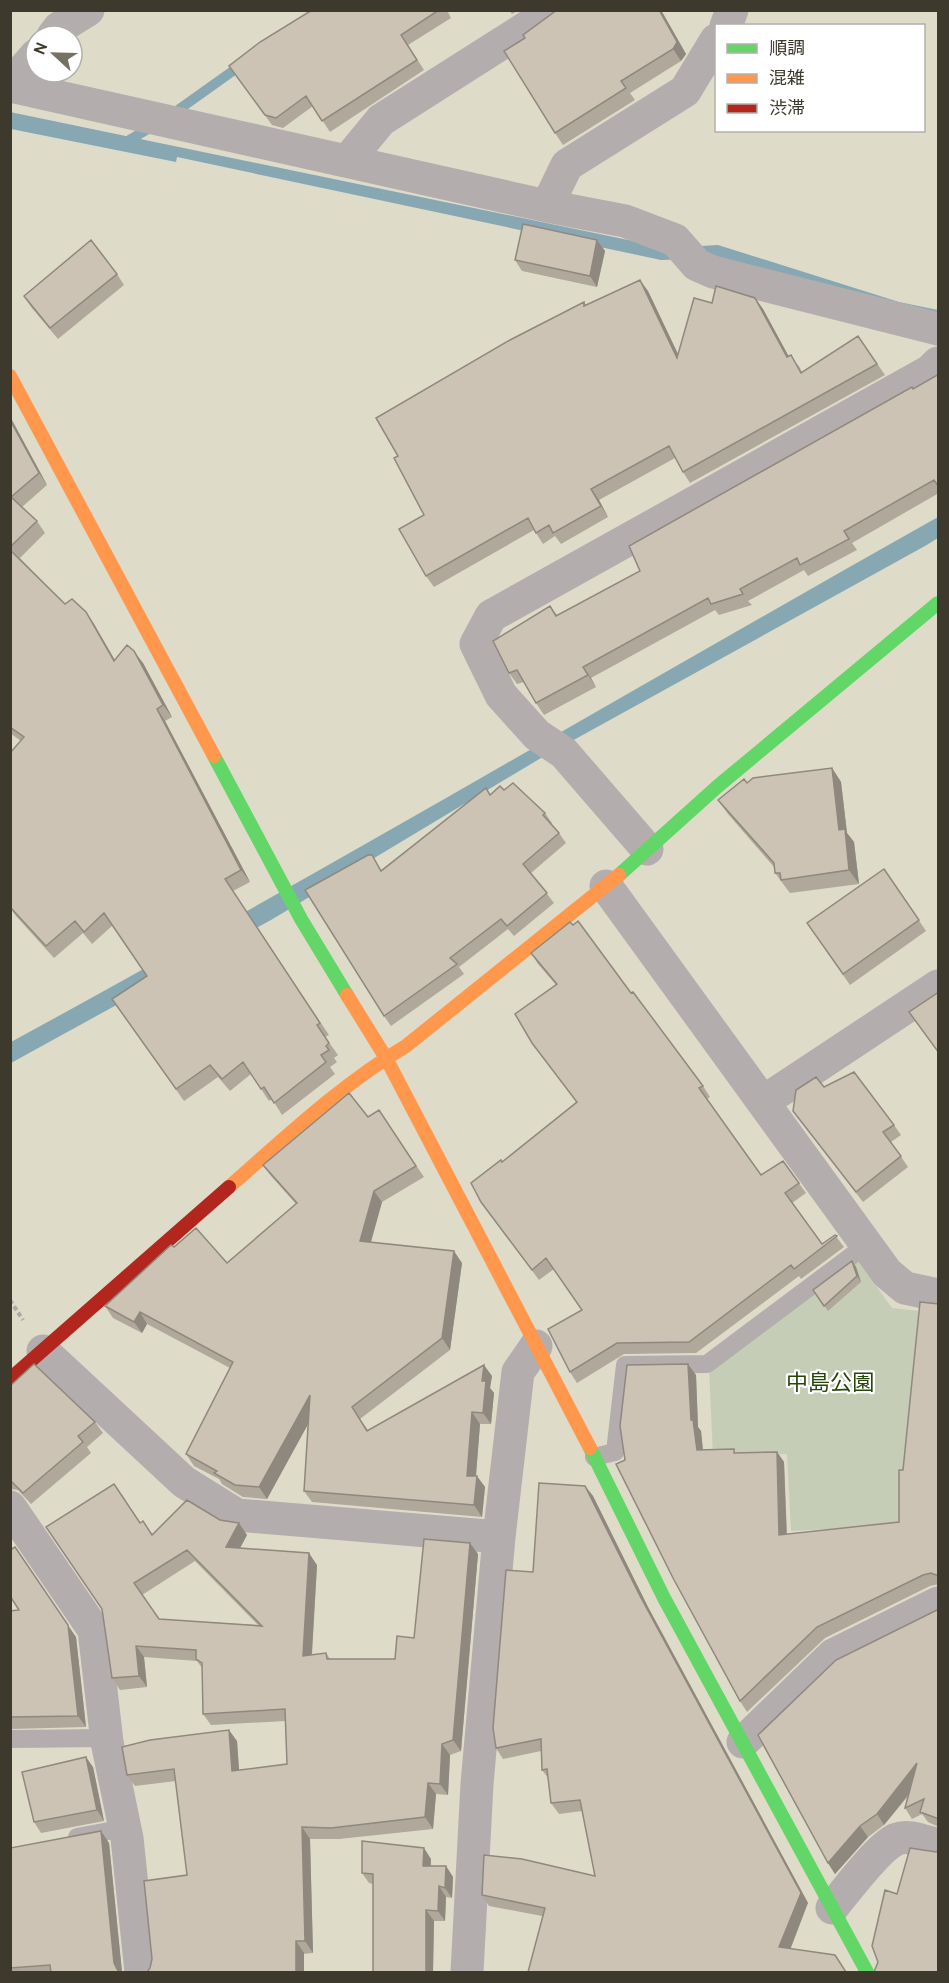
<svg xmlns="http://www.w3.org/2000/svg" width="949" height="1983" font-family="Cabin,'Noto Sans JP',sans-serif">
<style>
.green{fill:#c6cdb7}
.water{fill:#87a8b3}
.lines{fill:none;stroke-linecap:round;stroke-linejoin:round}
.stream{stroke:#87a8b3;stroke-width:10}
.path{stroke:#aea9a4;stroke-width:4;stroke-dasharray:4.5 3;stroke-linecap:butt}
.lane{stroke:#b4adad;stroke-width:18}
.street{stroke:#b4adad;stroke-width:33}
.fast{stroke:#63d668;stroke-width:14}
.slow{stroke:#ff974d;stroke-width:14}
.jam{stroke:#b3261e;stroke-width:14}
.wall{fill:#afa89b;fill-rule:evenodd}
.shaded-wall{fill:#8f887e}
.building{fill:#ccc3b4;stroke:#8f887e;stroke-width:1.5;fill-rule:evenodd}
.labels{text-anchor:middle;stroke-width:4.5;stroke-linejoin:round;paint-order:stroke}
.park-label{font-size:22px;fill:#26460b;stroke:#fff}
</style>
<rect width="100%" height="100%" fill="#dfdbc9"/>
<!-- green -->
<path class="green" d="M858,1261L892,1308L919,1311L899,1525L791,1531L787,1454L713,1457L709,1368Z"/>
<!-- water -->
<path class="water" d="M10,112L667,248L718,245L899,302L938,310V317L720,258L661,260L177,157L176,162L11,129Z
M938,517V538L925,546L541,758L271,920L11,1063V1042C323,872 629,691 938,517Z"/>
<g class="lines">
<!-- stream -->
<path class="stream" d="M171,115L244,63
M126,142L153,126"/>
<!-- path -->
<path class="path" d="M10,1300L23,1320"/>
<!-- lane -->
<path class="lane" d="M594,1457L615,1452L625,1365L707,1364L866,1245
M10,1739L106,1738
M77,1837L125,1828"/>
<!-- street -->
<path class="street" d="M726,26L732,10
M53,36L59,28L88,10
M10,85L36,55
M10,86L547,206L625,221L675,240L697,265L713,272L938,329
M348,160L381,120L554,10
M547,206L567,165L685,91L716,40
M647,849L564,753L537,735L501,695L476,644L491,616L930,371L938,363
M606,886L887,1273L905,1288L938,1295
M763,1102L938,986
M43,1351L184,1482L237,1515L499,1537
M10,1507L94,1630L107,1742L127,1838L141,1972
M743,1742L833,1655L938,1603
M832,1908C845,1892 879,1846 897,1839C909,1834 926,1842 938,1845
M467,1972L477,1784L499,1537L518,1372L536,1346"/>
<!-- fast -->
<path class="fast" d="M214,756L301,919L347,995
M619,875L718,786L938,603
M590,1448L664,1598L867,1972"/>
<!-- slow -->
<path class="slow" d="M10,376L214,756
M347,995L386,1058L590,1448
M229,1187C285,1138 342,1084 406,1046L619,875"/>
<!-- jam -->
<path class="jam" d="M10,1379L229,1187"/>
</g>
<!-- wall -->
<path class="wall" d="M312,10H447L451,18L408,45L424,70L330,132L313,106L283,128L272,125L229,66Z
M509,10H519L512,14Z
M661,10L686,54L681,61L630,93L635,100L563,145L555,133L525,38Z
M597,240L605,251L597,287L522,271L515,260Z
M117,274L124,285L58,339L31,307L24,296Z
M648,291L678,354L712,303L755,298L763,309L789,357L799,366L802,372L858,336L885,375L690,483L683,472L675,458L599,500L608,517L561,544L555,536L543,544L534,530L434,587L426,576L424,515L398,456L584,302L586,305Z
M939,374V493L852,543L857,550L808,576L804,570L748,601L752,605L719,615L715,610L591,678L596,687L544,715L536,703L524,682L517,684L509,673L550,606L557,615L640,571L913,389Z
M10,417L47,485L22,507L37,521L45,533L20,558L65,604L86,612L94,624L115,660L143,663L172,717L165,721L250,882L233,891L329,1035L325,1037L338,1055L334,1058L337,1062L330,1067L335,1074L282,1115L272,1099L269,1101L251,1074L230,1091L218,1077L184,1101L112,999L147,976L113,925L92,944L83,933L54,958L16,916L10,908V753L21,741L10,733Z
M832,768L841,782L847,833L854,842L859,884L790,893L775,873L774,867L728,814L718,800L747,783Z
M486,788L490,795L504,790L545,813L552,823L551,824L559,833L566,843L531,873L554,903L514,936L508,929L459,967L464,974L391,1026L384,1016L372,855L381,870Z
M884,869L926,931L850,985L807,923Z
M531,953L631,993L703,1086L710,1097L707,1099L761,1175L783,1161L806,1193L792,1203L822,1244L835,1235L844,1247L801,1279L799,1276L696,1353L624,1354L577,1383L570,1372L582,1310L554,1269L539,1280L481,1202L502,1162L576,1102L532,1043L556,985L538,964Z
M824,1087L894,1125L901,1135L891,1142L908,1167L863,1202L793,1111Z
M379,1110L424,1177L382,1202L371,1242L462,1263L450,1350L360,1419L368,1430L492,1376L490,1388L494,1393L491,1424H480L476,1476L485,1487L482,1517L312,1502L304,1491L308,1424L267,1499L243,1497L222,1484L219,1479L194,1466L186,1454L230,1368L147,1324L142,1333L113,1318L105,1306L174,1247L227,1263L296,1204L271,1176L263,1165L368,1117Z
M852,1261L856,1267L861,1282L828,1311L813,1290Z
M939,1304V1584L930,1586L825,1638L747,1712L740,1701L625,1460L696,1375L698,1427L701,1431L703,1450L737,1453L777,1452L784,1462L787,1534L899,1522L903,1470Z
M10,1386L95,1422L103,1433L87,1447L91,1453L31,1504L18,1490L10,1489Z
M585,1486L593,1496L648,1607L808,1903L542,1916L489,1906L482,1895L595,1876L582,1811L559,1814L551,1803L548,1778L542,1770L541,1751L503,1759L496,1748L533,1572Z
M122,1495L140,1523L152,1534L220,1520L247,1535L240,1548L317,1565L312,1655L326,1653L330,1659H395L414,1638L478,1554L461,1751L450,1755L448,1795L436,1794L433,1829L339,1839H310L313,1953L150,1968L187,1875L176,1781L135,1786L127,1775L237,1741L239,1770L287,1764L285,1721L211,1725L203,1714L202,1668L197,1661L144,1657L147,1687L120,1690L112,1678ZM195,1561L258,1625L159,1619L142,1595Z
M939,1609V1827L928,1822L922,1814L912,1819L905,1808L909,1795L884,1825L868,1837L835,1874L828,1863Z
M10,1611L76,1637L86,1727L10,1729Z
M93,1767L104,1821L41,1833L34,1822Z
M109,1843L122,1972H10V1848Z
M431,1859V1866H446L453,1877L452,1898L446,1897L445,1921H434L433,1972H374L373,1884L369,1883L362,1873Z"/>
<!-- shaded-wall -->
<path class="shaded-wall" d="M659,10H661L686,54L681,61L673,49Z
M597,240L605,251L597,287L590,276Z
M640,280L648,291L685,369L677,358Z
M755,298L763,309L795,368L787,357Z
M10,417L12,420L47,485L39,473L10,420Z
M591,489L599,500L608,517L601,506Z
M86,612L94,624L122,673L114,661Z
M134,651L143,663L172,717L163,705Z
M583,667L591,678L596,687L588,675Z
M157,709L165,721L250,882L241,870Z
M832,768L841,782L847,833L854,842L859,884L849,870L839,830Z
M374,1191L382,1202L368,1252L360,1241Z
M454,1251L462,1263L450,1350L442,1338Z
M852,1261L856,1267L861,1282L857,1276Z
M140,1312L147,1324L142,1333L134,1322Z
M688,1364L696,1375L698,1427L701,1431L704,1461L697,1450L691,1420Z
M484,1365L492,1376L490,1388L494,1393L491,1424L483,1413L482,1381Z
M310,1395L318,1406L267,1499L259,1487Z
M472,1412L480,1424L475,1487L467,1476Z
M777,1452L784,1462L787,1545L779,1535Z
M477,1476L485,1487L482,1517L474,1505Z
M585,1486L593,1496L648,1607L808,1903L787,1958L779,1947L640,1596Z
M239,1523L247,1535L234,1559L226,1547Z
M470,1543L478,1554L461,1751L453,1740Z
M309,1553L317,1565L311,1667L303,1656Z
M23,1559L76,1637L86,1727L78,1716Z
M136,1646L144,1657L147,1687L139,1676Z
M229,1730L237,1741L240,1783L232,1771Z
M442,1744L450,1755L448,1795L440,1784Z
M86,1757L93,1767L104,1821L97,1810Z
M917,1763L925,1774L884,1825L877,1814Z
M428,1783L436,1794L433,1829L425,1817Z
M860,1826L868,1837L835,1874L828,1863Z
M302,1827L310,1839L313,1953L305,1941Z
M101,1831L109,1843L122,1972H119L114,1963Z
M424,1848L431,1859L430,1876L423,1866Z
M446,1866L453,1877L452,1898L445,1888Z
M439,1886L446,1897L445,1921L438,1911Z
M426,1910L434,1921L433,1972H426Z
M296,1941L304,1953V1972H296Z"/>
<!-- building -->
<path class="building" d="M312,10H439L401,35L417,60L322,121L306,96L276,118L265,115L229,66L260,42Z
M557,10H659L677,42L673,49L621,81L626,88L555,133L504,51L525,38L523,35Z
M523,224L597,240L590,276L515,260Z
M91,240L117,274L50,328L24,296Z
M640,280L677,358L694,298L712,303L716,286L755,298L787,357L791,355L801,373L858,336L877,364L683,472L669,446L591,489L601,506L553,533L549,525L536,533L528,518L426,576L399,529L424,515L394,458L398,456L376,418L510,340L584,302V306Z
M939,374V487L934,480L844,531L849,539L800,565L797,558L740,589L743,594L711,604L708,598L583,667L588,675L536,703L517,670L509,673L493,641L550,606L556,616L640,571L629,546L912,387L913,389Z
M10,420L39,473L11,497L37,521L10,547Z
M10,550L65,604L72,599L86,612L114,661L127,645L134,651L163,705L157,709L241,870L225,879L320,1023L317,1025L329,1043L326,1046L329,1050L321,1055L326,1062L274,1103L264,1087L261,1089L243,1062L222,1079L210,1065L176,1089L112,999L147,976L104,913L84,932L75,921L46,946L10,907V753L24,737L10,727Z
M832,768L839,830L845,829L849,870L781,880L780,873H775L774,863L718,800L744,779L747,783L753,778Z
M513,783L545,813L543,815L559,833L523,864L547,893L507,926L501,919L450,958L457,964L384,1016L305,890L368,855H372L381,871L486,788L490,795L500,786L504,790Z
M884,869L919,920L843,974L807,923Z
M578,921L631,993L633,992L703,1086L699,1088L761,1175L783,1161L799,1183L785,1193L822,1244L835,1235L837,1236L794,1269L791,1265L689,1342L617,1343L570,1372L548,1329L582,1310L546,1258L532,1270L481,1202L471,1183L501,1160L502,1162L577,1102L532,1043L515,1014L557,984L531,953L570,922L573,925Z
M939,992V1053L909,1012Z
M854,1072L894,1125L883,1132L901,1156L856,1192L793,1111L796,1090L816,1077L824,1087Z
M349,1093L368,1117L379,1110L416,1166L374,1191L360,1241L454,1251L442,1338L352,1407L367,1431L484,1365L482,1381H486L483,1413L472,1412L467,1476H477L474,1505L304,1491L310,1395L259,1487L235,1485L214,1473L217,1471L186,1454L233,1362L140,1312L134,1322L105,1306L171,1245L174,1247L196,1228L227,1263L297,1203L263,1165Z
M852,1261L857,1276L824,1306L813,1290Z
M920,1302L939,1304V1576L931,1573L923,1575L817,1627L740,1701L673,1578L616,1464L625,1460L620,1426L627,1365L688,1364L691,1420H693L697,1450L734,1449V1453L777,1452L779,1535L899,1522V1470H903Z
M34,1364L95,1422L78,1436L83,1442L23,1493L10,1480V1386Z
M539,1483L585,1486L640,1596L801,1893L779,1947L835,1955L846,1972H528L545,1908L482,1895L484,1855L522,1859L595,1876L580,1800L551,1803L547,1769L542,1770L541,1739L496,1748L493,1728L506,1570L533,1572Z
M114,1484L140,1523L143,1521L152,1535L187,1500L220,1520L239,1523L226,1547L309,1553L303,1656L326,1653L327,1659H395L397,1636L414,1638L424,1539L470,1543L453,1740L442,1744L440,1784L428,1783L425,1817L331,1828L302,1827L305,1941H296V1972H147L150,1968L152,1959L144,1881L187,1875L174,1769L127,1775L122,1747L150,1740L229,1730L232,1771L287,1764L285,1709L203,1714L202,1663L196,1659V1650L136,1646L139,1676L112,1678L102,1609L46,1527ZM187,1550L262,1626L159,1619L134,1583Z
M15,1547L68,1625L78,1716L10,1717V1611L19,1610L10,1596V1550Z
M939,1609V1819L920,1812L924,1799L905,1808L917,1763L877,1814L860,1826L828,1863L758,1735L836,1660Z
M86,1757L97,1810L34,1822L22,1772Z
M101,1831L114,1963L118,1971L119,1972H51L50,1965L10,1968V1848Z
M362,1841L424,1848L423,1866H446L445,1888L439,1886L438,1911L426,1910V1972H373V1874L362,1873Z
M910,1848L936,1852L939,1850V1972H874L878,1962L872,1946L885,1890L897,1894Z"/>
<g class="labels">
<!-- park labels -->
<g class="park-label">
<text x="830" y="1390">中島公園</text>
</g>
</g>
<!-- border -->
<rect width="949" height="1983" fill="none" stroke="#3d392c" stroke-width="24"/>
<!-- legend -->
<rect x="715" y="24" width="210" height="108" fill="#ffffff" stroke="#b1b0ab" stroke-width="1.5"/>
<rect x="727" y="44" width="30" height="9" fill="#63d668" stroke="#b1b0ab" stroke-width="1.5"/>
<text x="769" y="54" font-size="18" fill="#3d392c">順調</text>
<rect x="727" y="74" width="30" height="9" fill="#ff974d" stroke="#b1b0ab" stroke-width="1.5"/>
<text x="769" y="84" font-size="18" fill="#3d392c">混雑</text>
<rect x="727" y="104" width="30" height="9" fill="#b3261e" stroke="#b1b0ab" stroke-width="1.5"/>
<text x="769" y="114" font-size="18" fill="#3d392c">渋滞</text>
<!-- north arrow -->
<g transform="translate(54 54) rotate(292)"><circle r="28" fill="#ffffff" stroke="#b1b0ab" stroke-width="1.5"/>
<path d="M0-4.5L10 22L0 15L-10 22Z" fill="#767263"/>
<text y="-9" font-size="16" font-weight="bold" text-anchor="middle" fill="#3d392c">N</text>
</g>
</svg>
